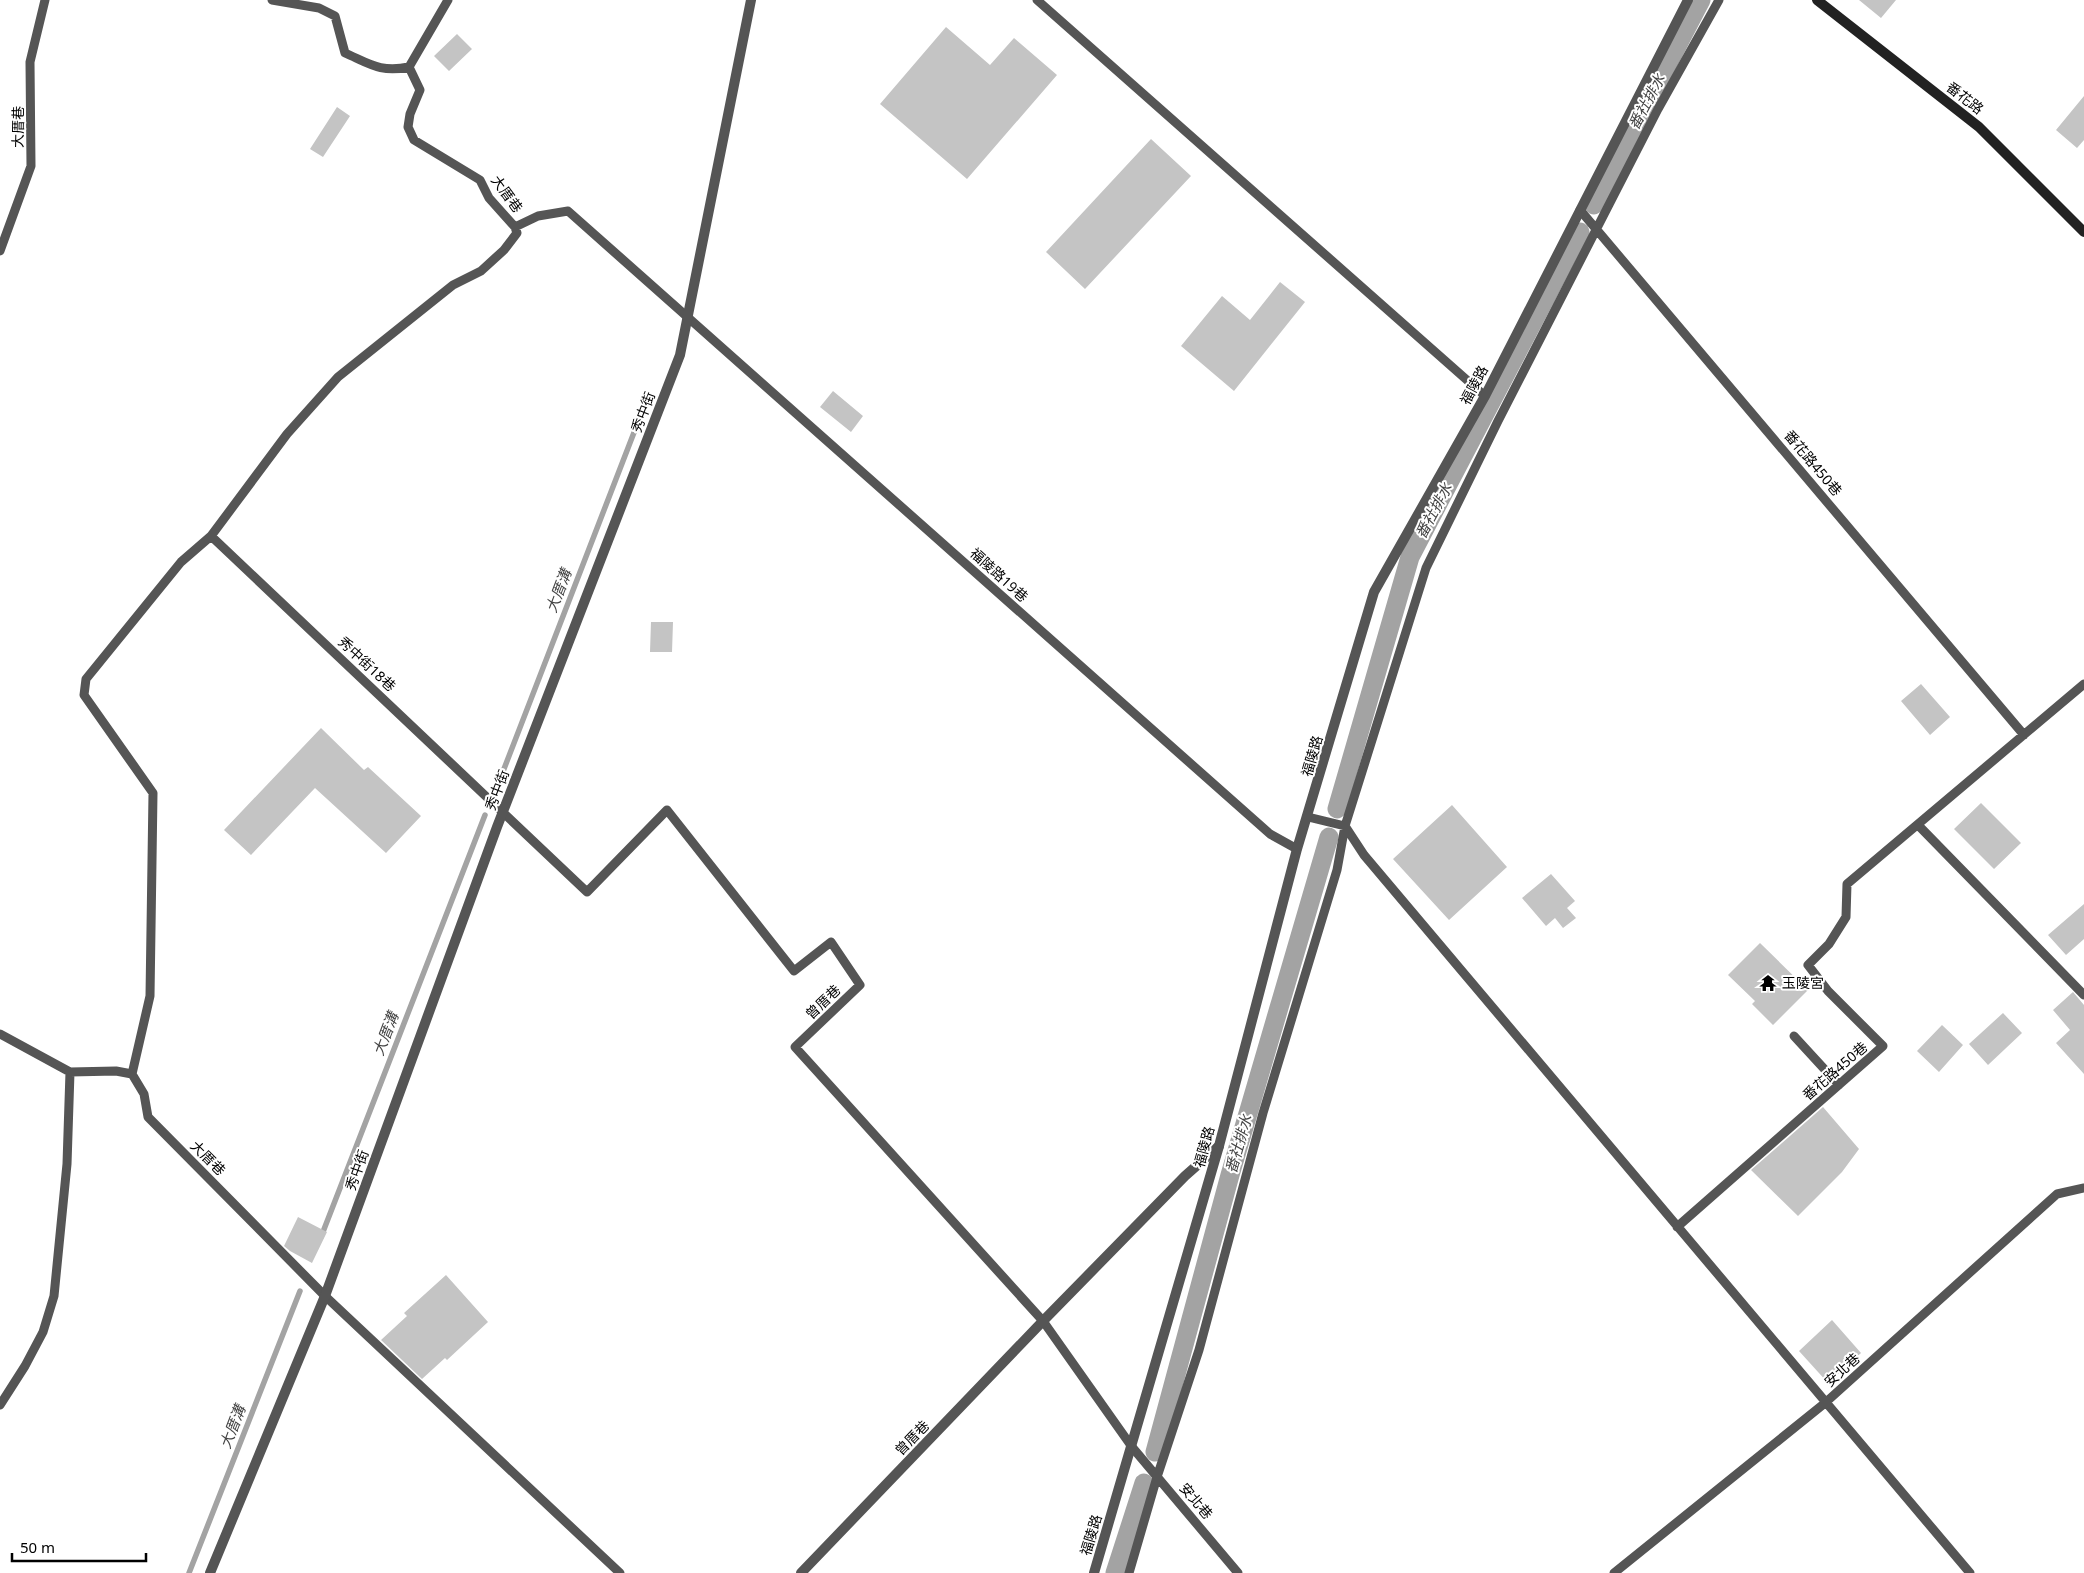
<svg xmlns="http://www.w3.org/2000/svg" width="2084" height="1573" font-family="'Noto Sans','Noto Sans TC',sans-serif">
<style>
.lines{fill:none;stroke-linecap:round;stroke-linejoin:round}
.stream{stroke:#a3a3a3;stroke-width:5.5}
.canal{stroke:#a3a3a3;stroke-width:19}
.building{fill:#c4c4c4}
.service{stroke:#555;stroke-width:9}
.minor{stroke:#555;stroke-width:10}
.tertiary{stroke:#555;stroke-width:10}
.secondary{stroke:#222;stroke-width:10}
.labels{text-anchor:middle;stroke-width:4;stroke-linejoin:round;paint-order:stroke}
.street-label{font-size:14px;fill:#000;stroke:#fff}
.poi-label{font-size:14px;fill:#000;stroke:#fff;text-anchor:start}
.water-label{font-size:15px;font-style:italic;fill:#444;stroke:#fff}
</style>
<rect width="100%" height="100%" fill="#fff"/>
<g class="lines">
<!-- stream -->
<path class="stream" d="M497,787L645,404
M321,1237L485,815
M189,1573L300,1291"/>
<!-- canal -->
<path class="canal" d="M1594,205L1701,0
M1337,809L1410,557L1580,232
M1155,1452L1230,1175L1329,837
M1115,1573L1144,1483"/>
</g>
<!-- building -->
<path class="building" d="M1859,0H1896L1881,18Z
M946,27L990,65L1014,38L1057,75L967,179L880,104Z
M457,34L472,49L449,71L434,56Z
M2084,96V140L2077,148L2056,130Z
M337,107L350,116L323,157L310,149Z
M1151,139L1191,176L1085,289L1046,252Z
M1280,282L1305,302L1234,391L1181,346L1222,296L1250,320Z
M833,391L863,416L851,432L820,407Z
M651,622H673L672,652H650Z
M1921,684L1950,717L1930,735L1901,701Z
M321,728L364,770L368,767L421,816L386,853L315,788L251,855L224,830Z
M1981,803L2021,843L1994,869L1954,829Z
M1452,805L1507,867L1449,920L1393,859Z
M1551,874L1575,901L1567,908L1576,918L1563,928L1555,918L1546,926L1522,898Z
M2084,904V939L2066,955L2048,935Z
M1760,943L1808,990L1773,1025L1752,1004L1755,1001L1728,975Z
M2073,992L2084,1005V1074L2056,1043L2070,1030L2053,1010Z
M2003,1013L2022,1033L1988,1065L1969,1044Z
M1942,1025L1963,1045L1939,1072L1917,1051Z
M1823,1107L1859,1149L1842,1172L1798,1216L1751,1170Z
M298,1217L327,1232L312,1263L290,1251L284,1246Z
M446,1275L488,1322L447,1360L445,1358L422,1379L381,1340L407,1316L404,1313Z
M1832,1320L1861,1353L1828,1383L1799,1351Z"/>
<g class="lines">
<!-- service -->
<path class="service" d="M272,0L319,8L335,16L345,53C370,64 381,73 409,67L420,90L410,114L408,127L414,140L480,180L489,198L515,227L538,216L568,211L1270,834L1297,849
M1037,0L1485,396
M409,67L448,0
M1580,210L2024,735
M0,251L31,166L30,62L45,0
M211,536L587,892L667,810L794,971L831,942L860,985L795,1047L1043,1321L1132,1447L1238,1573
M1308,817L1345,826L1364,855L1970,1573
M1918,825L2084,995
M0,1034L70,1072L116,1071L132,1074L144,1094L148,1117L325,1296L620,1573
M1794,1036L1839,1085
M132,1074L150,996L153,793L84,695L86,679L181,562L211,536L287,434L338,377L453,285L481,271L504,250L517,233L515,227
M1677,1227L1883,1046L1828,991L1808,965L1829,944L1846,917L1847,884L2084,684
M0,1405L25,1366L43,1332L54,1296L67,1164L70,1072
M1129,1573L1157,1477L1199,1350L1263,1113L1337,870L1345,826L1426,568L1498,421L1658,109L1719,0
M1614,1573L1825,1403L2057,1194L2084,1188"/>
<!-- minor -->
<path class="minor" d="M210,1573L325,1296L497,827L680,355L751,0
M801,1573L1043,1321L1185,1176L1219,1146"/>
<!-- tertiary -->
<path class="tertiary" d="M1094,1573L1219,1146L1297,849L1374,592L1485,396L1688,0"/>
<!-- secondary -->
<path class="secondary" d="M1817,0L1979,127L2084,232"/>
</g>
<!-- icons -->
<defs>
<g id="temple-bare" transform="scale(1.35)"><path d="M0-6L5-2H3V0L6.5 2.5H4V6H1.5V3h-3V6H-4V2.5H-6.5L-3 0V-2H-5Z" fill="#000" stroke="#fff" stroke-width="2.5" paint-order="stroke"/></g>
</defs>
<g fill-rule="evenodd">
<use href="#temple-bare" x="1768" y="983"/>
</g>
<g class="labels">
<!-- street labels -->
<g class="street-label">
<text transform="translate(1965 98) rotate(38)" y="5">番花路</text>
<text transform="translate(18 127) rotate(-89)" y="5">大厝巷</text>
<text transform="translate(507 194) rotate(54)" y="5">大厝巷</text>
<text transform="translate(1474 385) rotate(-62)" y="5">福陵路</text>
<text transform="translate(643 412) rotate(-69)" y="5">秀中街</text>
<text transform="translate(1813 463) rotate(50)" y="5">番花路450巷</text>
<text transform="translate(999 575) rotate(42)" y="5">福陵路19巷</text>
<text transform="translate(367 664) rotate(43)" y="5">秀中街18巷</text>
<text transform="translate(1312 756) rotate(-74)" y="5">福陵路</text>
<text transform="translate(497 790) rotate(-69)" y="5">秀中街</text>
<text transform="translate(823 1002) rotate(-44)" y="5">曾厝巷</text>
<text transform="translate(1835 1071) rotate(-41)" y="5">番花路450巷</text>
<text transform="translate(1204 1147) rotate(-75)" y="5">福陵路</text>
<text transform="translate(208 1158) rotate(45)" y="5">大厝巷</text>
<text transform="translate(357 1170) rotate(-70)" y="5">秀中街</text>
<text transform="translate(1842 1370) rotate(-42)" y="5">安北巷</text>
<text transform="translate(912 1438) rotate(-46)" y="5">曾厝巷</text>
<text transform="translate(1196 1501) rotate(50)" y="5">安北巷</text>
<text transform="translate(1091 1535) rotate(-73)" y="5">福陵路</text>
</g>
<!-- poi labels -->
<g class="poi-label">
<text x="1782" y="988">玉陵宮</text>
</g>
<!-- water labels -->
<g class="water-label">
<text transform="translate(1647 102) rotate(-62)" y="5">番社排水</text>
<text transform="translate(1434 511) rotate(-62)" y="5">番社排水</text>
<text transform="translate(559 591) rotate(-69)" y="5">大厝溝</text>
<text transform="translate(386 1034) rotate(-69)" y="5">大厝溝</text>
<text transform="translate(1239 1144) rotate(-74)" y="5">番社排水</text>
<text transform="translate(233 1427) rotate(-69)" y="5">大厝溝</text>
</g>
</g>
<!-- scale -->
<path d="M12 1553v8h134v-8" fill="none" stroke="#000000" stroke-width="2.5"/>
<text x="20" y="1553" font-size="15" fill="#000000" stroke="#ffffff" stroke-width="4" paint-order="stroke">50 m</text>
</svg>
